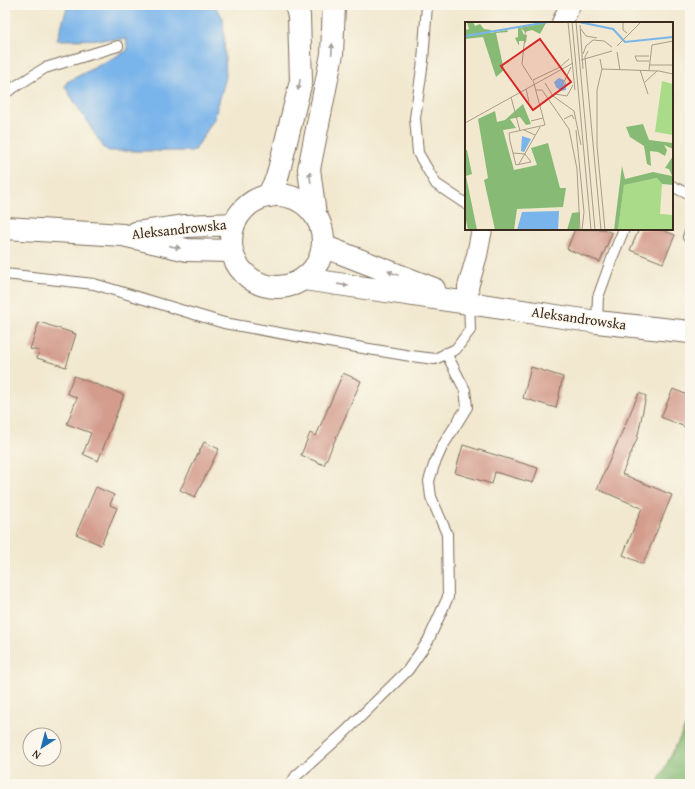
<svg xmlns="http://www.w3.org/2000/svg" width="695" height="789" font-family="'Gentium Book Plus',serif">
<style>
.forest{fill:#87bb75;stroke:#61724a}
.water{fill:#79b4ea;stroke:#5a6f84}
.building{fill:#d39c8d}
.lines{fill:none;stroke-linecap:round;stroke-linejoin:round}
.lane-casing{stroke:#7b6c5c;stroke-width:12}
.street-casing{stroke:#7b6c5c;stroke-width:22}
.secondary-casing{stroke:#7b6c5c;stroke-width:24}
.highway-casing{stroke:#7b6c5c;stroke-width:24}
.lane{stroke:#fff;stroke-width:10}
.street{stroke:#fff;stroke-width:20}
.secondary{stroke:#fff;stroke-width:22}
.highway{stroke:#fff;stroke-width:22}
.oneway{fill:#a79f9a}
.labels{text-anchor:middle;stroke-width:3;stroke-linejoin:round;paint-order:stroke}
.street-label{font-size:14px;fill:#3b2a1e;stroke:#fbf7ec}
.inset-river{fill:none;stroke:#79b4ea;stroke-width:2}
.inset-road{fill:none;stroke:#a89c88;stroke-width:1}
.view{fill:#d62828;fill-opacity:0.15;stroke:#d62828;stroke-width:2}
.inset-edge{fill:none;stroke:#3b2a1e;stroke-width:2}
</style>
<rect width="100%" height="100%" fill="#fbf7ec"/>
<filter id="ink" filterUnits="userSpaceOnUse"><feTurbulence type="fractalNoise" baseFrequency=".025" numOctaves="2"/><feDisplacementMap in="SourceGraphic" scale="8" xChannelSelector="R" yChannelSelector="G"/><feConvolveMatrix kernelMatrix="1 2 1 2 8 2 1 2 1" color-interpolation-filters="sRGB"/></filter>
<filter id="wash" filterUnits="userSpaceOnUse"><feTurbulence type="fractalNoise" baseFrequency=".012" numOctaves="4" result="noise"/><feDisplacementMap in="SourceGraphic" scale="16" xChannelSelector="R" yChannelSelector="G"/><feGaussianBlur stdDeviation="0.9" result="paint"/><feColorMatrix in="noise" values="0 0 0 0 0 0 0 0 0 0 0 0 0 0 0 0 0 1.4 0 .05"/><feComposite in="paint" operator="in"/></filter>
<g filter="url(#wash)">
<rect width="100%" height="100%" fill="#f1e8cf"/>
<!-- forest -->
<path class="forest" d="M686,725L690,726V784H657Z"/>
<!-- water -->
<path class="water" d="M68,5H214L223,18L226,77L214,119L195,150L191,151H109L104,148L65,87L67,82L128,50L126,39L57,40Z"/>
<g id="blocks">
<!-- building -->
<path class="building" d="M575,229H603L612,233L600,262L567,249Z
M639,229H660L675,235L663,263L630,250Z
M39,322L76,334L66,367L37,358L39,351L30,349Z
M531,367L563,377L556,408L523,398Z
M343,373L361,381L324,465L301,455L310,433L316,436Z
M74,376L124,395L98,461L83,454L91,433L67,424L77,398L67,393Z
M673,389L690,396V429L661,417Z
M639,393L646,396L637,439L622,474L672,495L643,564L623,555L642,508L597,489Z
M204,442L219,449L195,497L180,490Z
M463,445L538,468L533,483L495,472L492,484L455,473Z
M96,487L114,495L110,505L117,508L101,545L76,534Z"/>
</g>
</g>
<g filter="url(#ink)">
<use href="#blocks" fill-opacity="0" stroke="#7b6c5c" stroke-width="1"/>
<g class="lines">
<!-- lane casing -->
<g class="lane-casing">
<path id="lane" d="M427,5L423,61L415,118L418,153L436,184L466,204
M5,93L45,68L118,46
M672,186L690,195
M688,237L690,232
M5,274L94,284L224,323L351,346L411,356L435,359L456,349L470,330L469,302
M597,322L598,297L614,253L624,229
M291,784L296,776L345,732L408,670L428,641L448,597L447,534L431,497L429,481L434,465L442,447L467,407L465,390L446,353"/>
</g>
<!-- street casing -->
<g class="street-casing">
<path id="street" d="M562,23L570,5
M469,302L468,287L477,255L482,229"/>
</g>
<!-- secondary casing -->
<g class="secondary-casing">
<path id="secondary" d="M231 241a46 46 0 1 1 92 0a46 46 0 1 1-92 0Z
M5,228L123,235L187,250L231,251
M136,233L186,226L234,224
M323,246L434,289
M304,279L597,322L690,332"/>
</g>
<!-- highway casing -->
<g class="highway-casing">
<path id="highway" d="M268,196L277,178L301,81L299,16L296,5
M315,215L309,169L332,54L334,5"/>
</g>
<!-- lane -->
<use href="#lane" class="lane"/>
<!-- street -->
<use href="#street" class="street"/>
<!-- secondary -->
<use href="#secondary" class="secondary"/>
<!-- highway -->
<use href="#highway" class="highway"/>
</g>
<!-- one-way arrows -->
<defs><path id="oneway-solid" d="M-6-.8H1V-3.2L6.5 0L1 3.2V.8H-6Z"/></defs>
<g class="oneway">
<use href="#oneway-solid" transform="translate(332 49) rotate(-87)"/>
<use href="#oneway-solid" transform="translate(299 85) rotate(102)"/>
<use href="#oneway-solid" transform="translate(310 177) rotate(-98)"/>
<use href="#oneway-solid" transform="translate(175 247) rotate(13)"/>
<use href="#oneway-solid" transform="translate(393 273) rotate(-159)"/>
<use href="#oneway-solid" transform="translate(343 285) rotate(8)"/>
</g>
</g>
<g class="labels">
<!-- street labels -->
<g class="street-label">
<text transform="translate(179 229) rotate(-6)" y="5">Aleksandrowska</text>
<text transform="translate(579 318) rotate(8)" y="5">Aleksandrowska</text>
</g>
</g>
<!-- overview -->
<g transform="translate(465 22)">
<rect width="208" height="208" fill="#f1e8cf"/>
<path d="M197,59L208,62V113L190,110ZM192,156L197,162L195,192L208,193V208H153L159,163Z" fill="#aadb89"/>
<path d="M2,0H8L10,4L15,2L19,7L26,8L25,11L42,8L43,10L31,11L39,48L31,55L18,15L0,17V8L4,7ZM81,1L75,12L67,8L60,10L56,6L59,13H62L61,20L59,22V19H54V24L50,16L53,15V6ZM58,82L66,102L61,103L55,95L45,97L51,106L38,108L49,148L72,143L66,126L83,121L95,166H101L98,185L52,187L49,208H30L19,158L23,156L13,97L30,89L32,100L40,98ZM178,102L184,118L208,121V127L199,123L202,128L200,134L193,130L185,129L186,144L182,142L179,124L165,115L161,105ZM0,128H2L7,152L1,154L12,208H3L0,194ZM208,134V163L197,162L192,156L159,163L153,208H149L157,144L160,157L188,150L207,154L204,147L200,146ZM115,190L114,208H102L107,191Z" fill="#87bb75"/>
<path d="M94,56L99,58L98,63L101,60V68L96,69L91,65L89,60ZM57,114L66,117L59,130L56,129ZM94,189L93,208H52L57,190Z" fill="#79b4ea"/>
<path class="inset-river" d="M114,0L148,7L160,20L208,15M0,14L83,0"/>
<path class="inset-road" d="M103,0L110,68M107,0L126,208M111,0L130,208M158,0V8L162,11M115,3L118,47M61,4L57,42L67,58M116,7L121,14L132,16M152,24L176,0M123,29L120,35L136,208M152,30L155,48M118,32L121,24L128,18L139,19L147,25M184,34H170L172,39H184M135,37L137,47L132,68V124L140,208M116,38L147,29M184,43H208M137,47L194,49L208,52M175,48L183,72M184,48L187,23L208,19M180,60L192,49M80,61L88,74L109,89L116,123M98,62L106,45M61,67L64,80M71,68H77L104,107L112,147L115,208M90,72L102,74L108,63M46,75L55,109M99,97L107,93L109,97M66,99L78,96M0,101L108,41M59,108L70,113M111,108L119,190L117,208M48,131L60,132L66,140L51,143L45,119L44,111L80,103L68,58L95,45L104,37M54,142L75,105"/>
<path class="view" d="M75,17L106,60L68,88L36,44Z"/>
<rect width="208" height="208" class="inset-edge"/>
</g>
<!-- margin -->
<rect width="695" height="789" fill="none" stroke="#fbf7ec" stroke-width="20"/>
<!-- north arrow -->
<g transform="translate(42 747) rotate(216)"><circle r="19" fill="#fbf7ec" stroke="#aea59a"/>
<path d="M0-3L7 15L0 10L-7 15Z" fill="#1f6fb2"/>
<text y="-6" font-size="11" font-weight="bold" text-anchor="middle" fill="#3b2a1e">N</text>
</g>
</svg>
